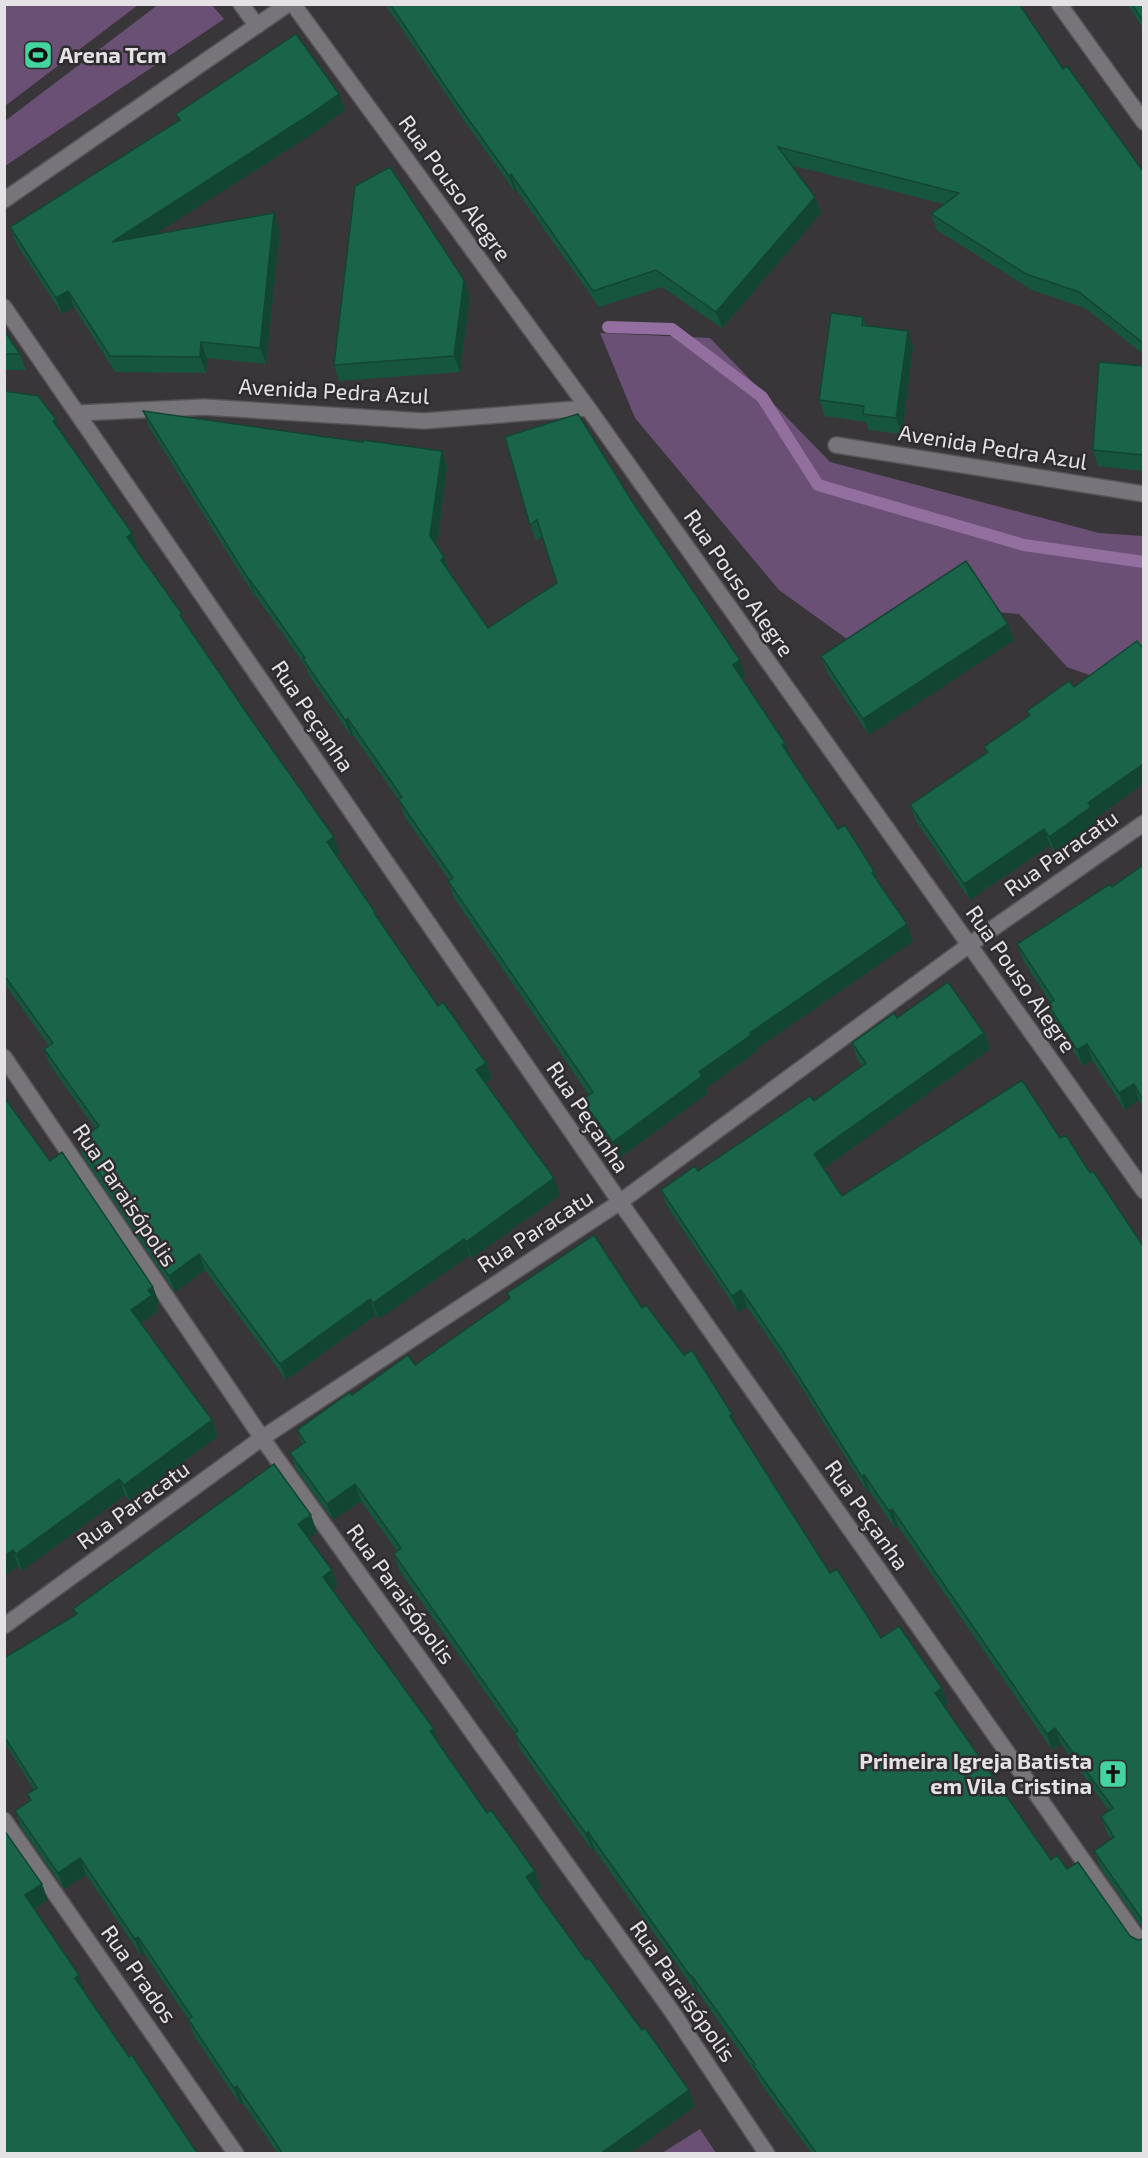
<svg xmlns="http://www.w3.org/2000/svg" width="1148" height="2158" font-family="'Exo 2',sans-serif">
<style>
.green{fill:#6a5074}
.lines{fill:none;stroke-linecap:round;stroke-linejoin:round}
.stream{stroke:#936fa0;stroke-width:12}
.minor-casing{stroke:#575458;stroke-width:18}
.tertiary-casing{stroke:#575458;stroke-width:18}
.minor{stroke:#78757a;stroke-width:15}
.tertiary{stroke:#78757a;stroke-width:15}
.wall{fill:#16563f}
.shaded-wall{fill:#124633}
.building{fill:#1a6449;stroke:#124633;stroke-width:1.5}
.labels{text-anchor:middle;stroke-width:5;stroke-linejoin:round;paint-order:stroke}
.poi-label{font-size:22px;font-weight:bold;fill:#e4e2e5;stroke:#2f2c30;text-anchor:start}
.street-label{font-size:22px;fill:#e4e2e5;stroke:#2f2c30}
</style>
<rect width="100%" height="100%" fill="#39363a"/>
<!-- green -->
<path class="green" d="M5,4H138V5L5,106Z
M159,4L212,5L224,19L5,166V121Z
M600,333L710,338L830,462L1099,533L1143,536V694L1067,667L1019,614L988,611L847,639L779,590L635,418Z
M700,2129L716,2153H662Z"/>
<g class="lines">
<!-- stream -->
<path class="stream" d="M608,327L672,329L762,397L818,485L1024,545L1144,562"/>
<!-- minor casing -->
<g class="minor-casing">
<path id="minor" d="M293,4L588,408L1144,1191
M1059,4L1144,122
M4,307L620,1202L1144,1947
M78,413L204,407L424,421L588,408
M836,445L1144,494
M4,1057L262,1438L673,2013L767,2154
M4,1626L262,1438L620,1202L969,945L1144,823
M4,1820L236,2154"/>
</g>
<!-- tertiary casing -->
<g class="tertiary-casing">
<path id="tertiary" d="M241,4L257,26
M4,200L288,4"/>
</g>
<!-- minor -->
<use href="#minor" class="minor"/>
<!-- tertiary -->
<use href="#tertiary" class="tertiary"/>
</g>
<!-- wall -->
<path class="wall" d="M385,4H1019L1063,69L1143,171V354L1085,308L1032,290L937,230L931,214L944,204L791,165L815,197L821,213L722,328L662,287L599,307L517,191L515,192L460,115Z
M1127,4H1143V28Z
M345,110L312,134L155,234L280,230L266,364L207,358L206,373L115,372L74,307L62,314L16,243L10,227L179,121L176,114Z
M470,296L460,372L339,381L334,365Z
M863,317L866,326L913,347L902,434L869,430L866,422L825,416L819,400Z
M4,330L20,354L26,370H4Z
M1143,366V471L1098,466L1093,450Z
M4,391L60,431L132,533L138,549L136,551L340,853L336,856L375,912L378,919L438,1006L486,1063L492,1079L485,1084L560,1195L472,1258L470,1255L379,1319L376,1315L286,1380L205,1270L175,1292L83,1157L78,1141L95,1128L50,1065L44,1049L49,1046L4,983Z
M143,411L363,442L442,451L447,467L437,546L450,573L488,628L557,583L542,537L536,541L530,525L505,437L632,501L740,660L745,676L742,679L791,758L838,829L874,871L879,883L907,924L913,941L756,1049L757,1051L706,1088L708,1093L619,1158L588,1116L582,1100L589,1095L454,898L448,881H450L404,816L399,800L353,735L351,736L309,675L306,667L256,596L255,597L149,427Z
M1008,624L1014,640L869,735L827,672L821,656Z
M1027,711L1095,819L1097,823L1055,853L1050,845L970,900L916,821L910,805L986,753L984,747L1029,715Z
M1143,865V1107L1139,1100L1125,1110L1092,1060L1083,1066L1053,1020L1048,1004L1050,1002L1023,960L1017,944L1112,887Z
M897,1018L984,1033L990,1049L824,1168L842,1196L1060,1138L1090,1173L1143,1246V1929L1100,1867L1094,1851L1111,1839L1107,1833L1101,1816L1109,1811L1061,1744L1052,1750L898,1526L895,1528L870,1492L868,1493L788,1366L747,1307L738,1312L667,1206L661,1190L698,1171L814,1101L862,1066L857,1059L852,1043Z
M4,1097L50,1161L153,1287L159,1303L156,1305L158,1311L141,1323L212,1420L218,1436L130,1501L125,1495L22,1571L18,1566L4,1576Z
M507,1293L642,1308L737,1427L830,1573L881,1638L942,1688L948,1704L944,1707L1143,2154H812L759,2081L756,2074L698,1992L697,1993L594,1849L592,1850L520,1749L515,1734L399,1570L394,1554L397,1551L361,1501L333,1520L296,1469L290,1453L302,1444L297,1430L352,1395L415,1365L509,1299Z
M317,1532L308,1538L332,1570L338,1586L332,1590L487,1813L535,1871L541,1888L536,1891L586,1960L689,2090L695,2106L629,2154H278L243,2103L240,2104L194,2036L188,2019L144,1953L141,1955L86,1875L64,1889L21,1827L15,1811L30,1801L27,1794L34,1790L4,1742V1658L75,1615L73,1609Z"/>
<!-- shaded-wall -->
<path class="shaded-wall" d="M339,94L345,110L312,134L118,258L112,242Z
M511,174L517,191L515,192L509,176Z
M815,197L821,213L722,328L716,312Z
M274,213L280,230L266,364L260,348Z
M464,280L470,296L460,372L454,356Z
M68,291L74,307L62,314L56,298Z
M908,331L913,347L902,434L896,418Z
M201,342L207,358L206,373L200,357Z
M56,419L61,435L53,421Z
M442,451L447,467L436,552L430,536Z
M132,533L138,549L133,553L127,537Z
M444,557L450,573L441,560Z
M249,580H250L256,596L255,597Z
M1008,624L1014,640L869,735L863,719Z
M740,660L745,676L739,681L733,665Z
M348,719L353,735L351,736L345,720Z
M785,743L791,759L782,745Z
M1143,764V784L1095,819L1097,823L1055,853L1049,837L1088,803Z
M1044,829L1050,845L970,900L964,884Z
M334,837L340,853L333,859L327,842Z
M874,871L880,887L872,873Z
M907,924L913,941L756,1049L757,1051L706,1088L708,1093L619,1158L613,1142L699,1072L750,1033Z
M984,1033L990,1049L820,1171L814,1154Z
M1087,1044L1092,1060L1083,1066L1077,1050Z
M486,1063L492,1079L481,1086L476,1070Z
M1134,1084L1139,1100L1125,1110L1119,1093Z
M554,1178L560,1195L472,1258L466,1242Z
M464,1239L470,1255L379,1319L373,1303Z
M199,1254L205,1270L175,1292L169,1276Z
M153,1287L159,1303L156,1305L158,1311L137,1326L131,1310L148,1290Z
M741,1290L747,1307L738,1312L732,1296Z
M370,1299L376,1315L286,1380L280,1364Z
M732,1414L738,1430L730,1416Z
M212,1420L218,1436L130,1501L124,1485Z
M864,1475L870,1492L868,1493L862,1477Z
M119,1479L125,1495L22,1571L16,1554Z
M355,1484L361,1501L333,1520L327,1504Z
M892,1509L898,1526L895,1528L889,1511Z
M311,1515L317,1532L304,1541L298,1524Z
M13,1550L18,1566L4,1576V1556Z
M332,1570L338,1586L329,1593L323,1577Z
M942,1688L948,1704L941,1709L935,1693Z
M1055,1728L1061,1744L1052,1750L1047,1734Z
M434,1729L440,1745L430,1731Z
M588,1832L594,1849L592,1850L586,1834Z
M80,1858L86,1875L64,1889L58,1873Z
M535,1871L541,1888L532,1894L526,1877Z
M42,1884L48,1900L31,1911L25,1895Z
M138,1937L144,1953L141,1955L135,1939Z
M79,1975L85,1991L81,1994L75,1978Z
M692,1976L698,1992L697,1993L691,1977Z
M237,2086L243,2103L240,2104L234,2088Z
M689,2090L695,2106L629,2154H600Z"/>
<!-- building -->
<path class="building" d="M390,4H1019L1063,69L1067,66L1143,171V343L1079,292L1026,274L931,214L959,193L778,147L815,197L716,312L656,270L593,291L511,174L509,176L454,99Z
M1132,4H1143V21Z
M296,34L339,94L306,117L112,242L274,213L260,348L201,342L200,357L110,356L68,291L56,298L10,227L180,120L176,114Z
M390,167L464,280L454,356L334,365L355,186Z
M831,313L863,317L862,325L908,331L896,418L863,414L864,406L819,400Z
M4,330L20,354H4Z
M1099,362L1143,366V455L1093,450Z
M4,391L38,396L56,419L53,421L132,533L127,537L182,614L180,615L246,712L334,837L327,842L375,912L374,913L438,1006L443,1002L486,1063L476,1070L554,1178L466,1242L464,1239L373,1303L370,1299L280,1364L199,1254L169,1276L78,1141L99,1126L44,1049L53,1043L4,975Z
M143,411L363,442L362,440L442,451L430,536L444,557L441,560L488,628L557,583L537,520L530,525L505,437L578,414L632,501L740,660L733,665L785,743L782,745L838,829L845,825L874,871L872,873L907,924L750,1033L751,1035L699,1072L702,1076L613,1142L582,1100L593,1092L448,881L453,878L398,799L402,797L348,719L345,720L303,659L305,658L250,580H249Z
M966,561L1008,624L863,719L821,656Z
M1137,641L1143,648V764L1088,803L1091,807L1049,837L1044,829L964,884L910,805L988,752L984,747L1030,715L1027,711L1069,681L1074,687Z
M1143,865V1100L1134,1084L1119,1093L1087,1044L1077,1050L1048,1004L1054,1000L1017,944L1110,884L1112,887Z
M948,982L984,1033L814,1154L842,1196L1022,1080L1060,1138L1066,1135L1090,1173L1093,1171L1143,1246V1921L1094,1851L1114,1837L1101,1816L1113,1808L1055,1728L1047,1734L892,1509L889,1511L864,1475L862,1477L782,1350L741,1290L732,1296L661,1190L695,1166L698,1171L810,1096L814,1101L866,1063L852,1043L894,1013L897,1018Z
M4,1097L50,1161L62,1152L153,1287L148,1290L152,1295L131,1310L212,1420L124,1485L119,1479L16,1554L13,1550L4,1556Z
M594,1235L642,1308L646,1305L684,1355L692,1350L732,1414L730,1416L830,1573L837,1569L881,1638L899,1626L942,1688L935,1693L1051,1860L1057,1855L1067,1869L1078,1862L1130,1936L1138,1940L1143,1939V2154H817L753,2065L755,2064L692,1976L691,1977L588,1832L586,1834L514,1733L518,1731L394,1554L401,1548L355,1484L327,1504L290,1453L305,1442L297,1430L350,1392L352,1395L408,1355L415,1365L510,1298L507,1293Z
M274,1464L311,1515L298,1524L332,1570L323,1577L434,1729L430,1731L487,1813L491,1810L535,1871L526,1877L586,1960L589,1958L642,2030L645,2028L689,2090L600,2154H283L237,2086L234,2088L188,2019L192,2017L138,1937L135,1939L80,1858L58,1873L15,1811L31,1800L27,1794L37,1788L4,1736V1658L77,1614L73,1609Z
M4,1830L42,1884L25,1895L79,1975L75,1978L129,2057L132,2055L198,2154H4Z"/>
<!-- icons -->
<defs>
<g id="stadium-square" transform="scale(1.5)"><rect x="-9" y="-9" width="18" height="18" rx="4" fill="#44d49f" stroke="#2f2c30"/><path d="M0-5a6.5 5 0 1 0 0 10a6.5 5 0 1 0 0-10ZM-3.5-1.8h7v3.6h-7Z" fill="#111"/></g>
<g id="church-square" transform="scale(1.5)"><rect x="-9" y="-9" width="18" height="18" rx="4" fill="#44d49f" stroke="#2f2c30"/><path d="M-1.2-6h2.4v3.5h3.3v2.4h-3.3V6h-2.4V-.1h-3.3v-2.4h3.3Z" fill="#111"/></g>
</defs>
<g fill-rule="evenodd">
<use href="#stadium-square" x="38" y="55"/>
<use href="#church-square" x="1113" y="1774"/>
</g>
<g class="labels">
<!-- poi labels -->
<g class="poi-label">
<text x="59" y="63">Arena Tcm</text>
<text x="1092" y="1769" text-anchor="end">Primeira Igreja Batista<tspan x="1092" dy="25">em Vila Cristina</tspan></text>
</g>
<!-- street labels -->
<g class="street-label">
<text transform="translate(455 188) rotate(54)" y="8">Rua Pouso Alegre</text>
<text transform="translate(334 391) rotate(3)" y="8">Avenida Pedra Azul</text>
<text transform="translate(993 447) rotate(9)" y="8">Avenida Pedra Azul</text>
<text transform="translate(739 583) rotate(55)" y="8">Rua Pouso Alegre</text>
<text transform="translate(313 716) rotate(56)" y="8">Rua Peçanha</text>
<text transform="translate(1061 853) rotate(-35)" y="8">Rua Paracatu</text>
<text transform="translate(1021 979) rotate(55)" y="8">Rua Pouso Alegre</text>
<text transform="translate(588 1117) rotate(56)" y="8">Rua Peçanha</text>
<text transform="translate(125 1195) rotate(56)" y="8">Rua Paraisópolis</text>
<text transform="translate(535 1231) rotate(-33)" y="8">Rua Paracatu</text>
<text transform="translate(133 1505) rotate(-36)" y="8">Rua Paracatu</text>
<text transform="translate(867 1515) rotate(55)" y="8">Rua Peçanha</text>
<text transform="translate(401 1594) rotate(54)" y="8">Rua Paraisópolis</text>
<text transform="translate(139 1974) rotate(55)" y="8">Rua Prados</text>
<text transform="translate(683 1991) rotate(55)" y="8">Rua Paraisópolis</text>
</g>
</g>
<!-- border -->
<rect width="1148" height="2158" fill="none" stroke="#e4e2e5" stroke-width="12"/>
</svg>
